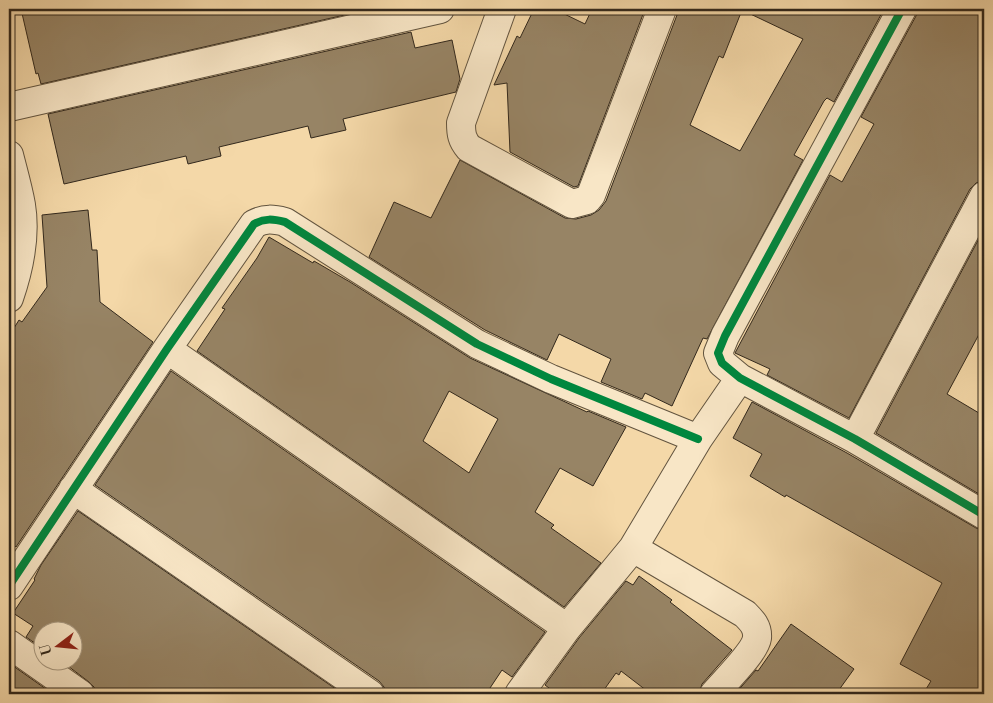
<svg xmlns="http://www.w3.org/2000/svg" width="993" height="703" font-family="'Libre Bodoni',serif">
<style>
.building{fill:#978465;stroke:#32281c;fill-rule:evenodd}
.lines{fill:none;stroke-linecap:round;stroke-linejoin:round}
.street-casing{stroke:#62543f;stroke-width:30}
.street{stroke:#f8e6c6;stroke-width:28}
.cycleway-casing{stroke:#f8e6c6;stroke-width:11}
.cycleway{stroke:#00873e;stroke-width:8}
</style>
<rect width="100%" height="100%" fill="#f4d8a8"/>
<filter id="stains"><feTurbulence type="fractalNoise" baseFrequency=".004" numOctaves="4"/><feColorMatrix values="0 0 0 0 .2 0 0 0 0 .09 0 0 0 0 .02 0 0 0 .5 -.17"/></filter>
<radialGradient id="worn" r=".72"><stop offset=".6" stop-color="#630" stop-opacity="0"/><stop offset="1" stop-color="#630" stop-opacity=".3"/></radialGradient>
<!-- building -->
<path class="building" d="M21,9H371L41,84L38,73L36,74Z
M534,9H554L585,24L592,9H645L578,186L574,187L510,152L507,83L494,85L517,36L520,38Z
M677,9H884L834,102L827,98L824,101L794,155L803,160L707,339L703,338L672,406L645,393L642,399L601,382L611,359L559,334L547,360L485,330L369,257L394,202L431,218L460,160L565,218L576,219L591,215L599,210L606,201L677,15ZM742,10L803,39L740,151L690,125L719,56L723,58Z
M918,9H984V180L976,183L970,189L849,418L767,375L770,369L735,353L830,175L842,182L874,124L861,117L916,16Z
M411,32L415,48L452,40L460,79L456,92L343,119L346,130L311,138L308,126L219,147L221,156L188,164L186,156L64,184L48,114Z
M88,210L92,250H97L100,302L153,342L16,547L9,541V336L19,320L22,322L47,287L42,215Z
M984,229V325L947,394L984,416V497L876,433Z
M269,237L313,263L314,261L350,282L470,358L587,412L588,411L626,427L593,486L560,468L535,512L554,525L551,528L601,563L564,607L197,351L225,309L222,308L257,258ZM449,391L498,419L469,473L423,441Z
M171,371L545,632L512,677L502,670L486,694H385L384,687L379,681L95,485Z
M752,402L847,453L976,528L984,531V694H923L931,681L900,664L942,583L786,495L785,497L750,476L762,454L733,438Z
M78,511L343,694H95L94,687L89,682L60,660H72V630H42V648L26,637L33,626L13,613L35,580L34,579L41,565Z
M639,576L672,600L670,602L732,650L702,684L699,694H651L621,671L619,675L616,673L601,694H557L545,685L579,638L626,581L633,585Z
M791,624L854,669L836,694H735L756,670L758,671Z
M9,663L53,694H9Z"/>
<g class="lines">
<!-- street casing -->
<g class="street-casing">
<path id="street" d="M502,9L461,123C461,134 462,140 469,148L572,204L587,200L591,195L662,9
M902,9L725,336L718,353L722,363L740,378L855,439L984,515
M9,107L440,9
M9,155C13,171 18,188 21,205C26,235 19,269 9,298
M167,349L567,628
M855,439L984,196
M73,489L370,694
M633,548L745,614C752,621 758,627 757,638C755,652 724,682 714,694
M9,586L167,349L254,224C265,218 273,219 285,222L477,344L551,379L698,439
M9,644L80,694
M519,694L567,628L633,548L698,439L740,378"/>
</g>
<!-- street -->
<use href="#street" class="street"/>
<!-- cycleway casing -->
<g class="cycleway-casing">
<path id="cycleway" d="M902,9L725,336L718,353L722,363L740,378L855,439L984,515
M9,586L167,349L254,224C265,218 273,219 285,222L477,344L551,379L698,439"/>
</g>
<!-- cycleway -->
<use href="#cycleway" class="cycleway"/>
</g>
<!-- margin -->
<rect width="993" height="703" fill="none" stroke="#f4d8a8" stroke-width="30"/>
<rect x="10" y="10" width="973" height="683" fill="none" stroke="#32281c" stroke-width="2.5"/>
<rect x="15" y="15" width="963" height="673" fill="none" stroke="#32281c"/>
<!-- north arrow -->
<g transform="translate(58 646) rotate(254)"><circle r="24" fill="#f8e6c6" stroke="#a99a82"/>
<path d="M0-4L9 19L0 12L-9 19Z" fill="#8f2418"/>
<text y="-8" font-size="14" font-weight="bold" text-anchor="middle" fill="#32281c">U</text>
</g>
<rect width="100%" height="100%" filter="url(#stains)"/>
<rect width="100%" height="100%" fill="url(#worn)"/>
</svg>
